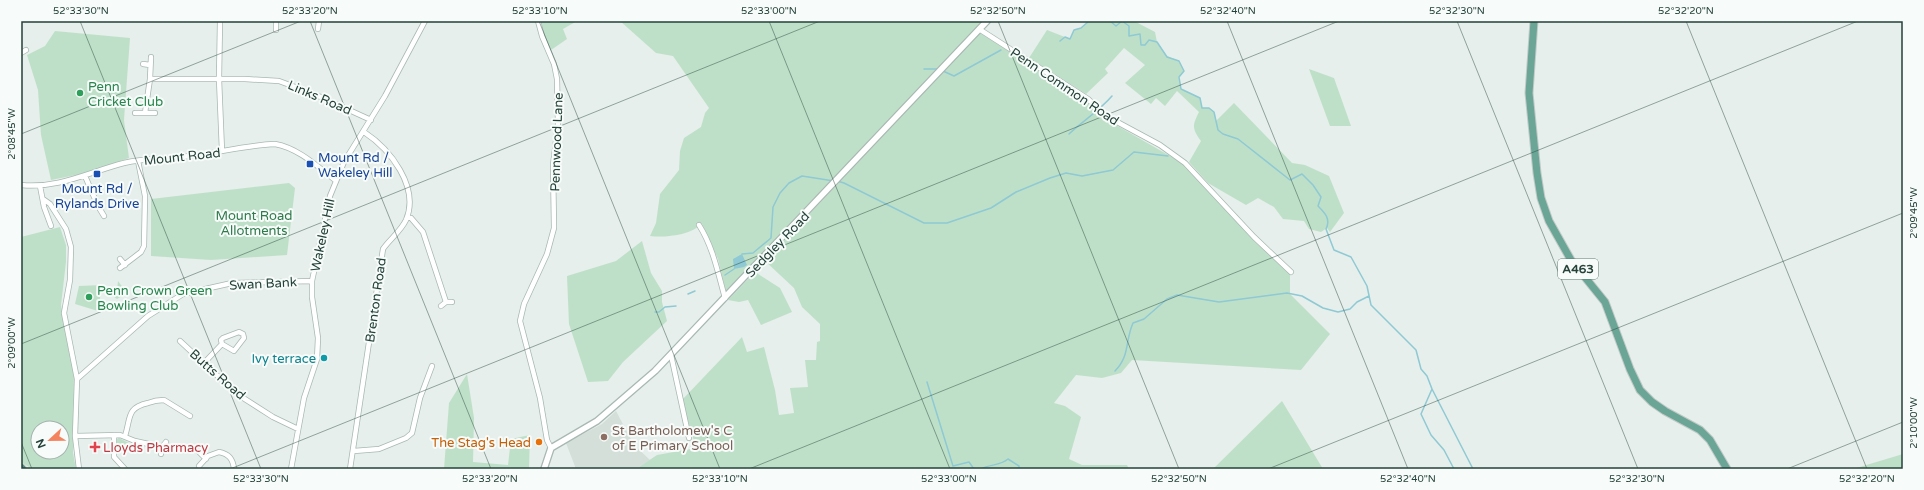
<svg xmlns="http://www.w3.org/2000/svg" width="1924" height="490" font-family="'Varela Round',sans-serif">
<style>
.built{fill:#d4dfda}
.green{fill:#bfe0c8;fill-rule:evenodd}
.water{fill:#8ec9d4}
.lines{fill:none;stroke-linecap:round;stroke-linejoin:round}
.stream{stroke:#8ec9d4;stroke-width:1.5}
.minor-casing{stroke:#a8b8b2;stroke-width:6}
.tertiary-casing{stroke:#a8b8b2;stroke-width:8}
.primary-casing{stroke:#c2cac8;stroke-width:9}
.trunk-casing{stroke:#c2cac8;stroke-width:10}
.minor{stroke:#fff;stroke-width:4.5}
.tertiary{stroke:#fff;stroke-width:5.5}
.primary{stroke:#6aa596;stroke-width:7}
.trunk{stroke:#4c8a7c;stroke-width:8}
.ticks{fill:none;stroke:#24423a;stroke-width:1;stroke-opacity:0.45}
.leisure-dot{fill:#2e9e5b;stroke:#f7fbf9;stroke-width:1.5}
.transit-dot{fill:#1a4fb4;stroke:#f7fbf9;stroke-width:1.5}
.culture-dot{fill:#0f9aa8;stroke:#f7fbf9;stroke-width:1.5}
.education-dot{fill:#8d6e63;stroke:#f7fbf9;stroke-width:1.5}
.food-dot{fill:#e8710a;stroke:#f7fbf9;stroke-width:1.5}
.health-dot{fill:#e0444e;stroke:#f7fbf9;stroke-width:1.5}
.labels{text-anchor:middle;stroke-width:4;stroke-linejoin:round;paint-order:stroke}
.shield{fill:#f7fbf9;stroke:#637a73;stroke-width:1}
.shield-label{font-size:12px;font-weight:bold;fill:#24423a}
.leisure-label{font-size:13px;fill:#27864d;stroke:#f7fbf9;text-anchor:start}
.street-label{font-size:13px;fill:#24423a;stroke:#f7fbf9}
.transit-label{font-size:13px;fill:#164399;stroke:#f7fbf9;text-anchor:start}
.park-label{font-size:13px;fill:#2d7a4b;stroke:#f7fbf9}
.culture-label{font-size:13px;fill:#0d838f;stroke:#f7fbf9;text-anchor:end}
.education-label{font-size:13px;fill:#785e54;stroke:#f7fbf9;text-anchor:start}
.food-label{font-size:13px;fill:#c56008;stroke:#f7fbf9;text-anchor:end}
.health-label{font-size:13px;fill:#be3a42;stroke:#f7fbf9;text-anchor:start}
.neatline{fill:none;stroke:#24423a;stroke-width:1.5}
.ticks-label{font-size:10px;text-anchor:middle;fill:#24423a}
</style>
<rect width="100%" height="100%" fill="#e6efeb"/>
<!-- built -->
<path class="built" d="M616,411L634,445L650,460L639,467L640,469H576L566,443L602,424Z"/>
<!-- green -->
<path class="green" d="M541,21H577L563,29L567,39L551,50L545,37Z
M620,21H985L831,183L811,201L772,243L769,245L726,292L718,259L702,224C690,235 666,238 650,236L656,223L660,194L679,170L680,151L684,138L701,127L705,113L709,108L673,56L656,53Z
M1089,21H1134L1155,32L1157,42L1167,56L1179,61L1184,71L1179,77L1181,89L1200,98L1202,108H1209L1214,112L1216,121L1234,103L1292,163L1305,165L1329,176L1344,213L1330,232L1327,228L1321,232L1309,229L1304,221L1283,219L1274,207L1258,198L1246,205L1208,183L1189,162L1201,141C1192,128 1192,126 1199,112L1177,91L1165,106L1156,98L1151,104L1125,83L1145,65L1124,48L1105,69L1108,73L1086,94L1029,58L1047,30L1070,39L1074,30L1081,28Z
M55,31L130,38L124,120L129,158L86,173L51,180L41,135L38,90L27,55L45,46Z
M980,33L1083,98L1102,117L1184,164L1255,242L1290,273V294L1330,334L1301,370L1132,360L1121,373L1102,378L1076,375L1054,403L1065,406L1081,417L1069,459L1082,465H1127L1129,469H640L639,467L657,455L696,448L682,400L742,337L747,352L764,347L775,390L779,415L794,413L790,388L808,387L805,360H816L817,342L820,341V324L802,307L794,288L765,261Z
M1309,69L1334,78L1351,126H1330Z
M289,183L295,188L287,255L211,260L151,256V199Z
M60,227L66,245V262L61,305L66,335L74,369L73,453L76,469H32L21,462V237ZM38,428H62V452H38Z
M642,241L651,273L662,291V302L667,321L623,362L608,381L588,382L569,324L567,276L616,261Z
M755,272L780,288L792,312L761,325L748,300L739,302L728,300Z
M118,281L127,293L117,299L106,291L117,290Z
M102,285L98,311L75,304L79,286Z
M467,374L474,418L473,462L508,465L511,439L530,435L529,469H444L449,403Z
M1282,401L1323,469H1213Z
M119,438L129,443L115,454L116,440Z
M1903,454V469H1853Z"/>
<!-- water -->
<path class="water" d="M742,254L747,265L744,267L734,269L733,259Z"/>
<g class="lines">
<!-- stream -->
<path class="stream" d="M1110,21L1116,26L1122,21L1129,26V36L1140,34L1141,45H1145L1149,40L1157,42L1167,57L1179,61L1184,71L1179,77L1181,89L1200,98L1202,108H1209L1214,112L1218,130L1223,134L1238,139L1290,180L1302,174L1313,185L1321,197L1318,206C1325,213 1331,219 1326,229L1334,250L1351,257L1367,286L1371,305L1416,350L1421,369L1427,376L1432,389L1421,414L1431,435L1444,450L1454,469
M1060,41L1065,37L1070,39L1074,30L1081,28L1089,21
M924,69H938
M943,71L954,76L1001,50
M1069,134C1083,121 1099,111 1112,96
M837,181L844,183L924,223H947L991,208L1016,192L1050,178L1066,173L1082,176L1113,170L1134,152L1168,156
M742,254L753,253L771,238L773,207L780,193L789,183L802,176L834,181
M725,275L734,269
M688,294L695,291
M655,312H659L665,307L676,306
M1115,371C1130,356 1125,341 1133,323L1144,319L1167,299L1177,295L1219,302L1287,293L1302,296L1323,308L1338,312L1350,309L1357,302L1369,296
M927,382L953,466L969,462L974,469
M1432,389L1473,469
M981,469C990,464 1000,466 1008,459L1019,466V469"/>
<!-- minor casing -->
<g class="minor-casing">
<path id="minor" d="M220,21L219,79L222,151
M276,21V30
M538,21L542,36L554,64L557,79L558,124L553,165L554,228L547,254L524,304L520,321L540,398L547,440L551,448
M318,29L319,21
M979,29L1088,99L1106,116L1160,145L1185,163L1254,237L1291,272
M21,53L26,50
M143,64L150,65
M150,79H245L279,81L314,94L371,120
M135,113H145L150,79L151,57
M145,113H155
M85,176L98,206L104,216
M21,185C58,189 89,172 124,163C145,158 169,159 190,156C218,153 246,145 275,144C298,148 317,166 335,180
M40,186L44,207L51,226
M43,199L50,204L66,229L71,247L70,280L64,313L77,379L75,436L79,469
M407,217L411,218L423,232L446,302
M699,225C713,247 718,273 725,298
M120,259L125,265
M120,268L141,252L144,246L145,196L138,161
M441,306L446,302H452
M180,341L237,394L273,417L298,429
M671,355L689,438
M204,363L222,344L221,340L223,338L239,332L243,334L244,338L234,351L222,344
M77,379L148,316L183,294L232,283L312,281
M114,435V457L125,469
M75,436L120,435L135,441L162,447
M125,436C131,418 126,408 148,403C153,401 159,400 164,400L190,416
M354,451L379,449L406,438L412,433L420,398L432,366
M199,452L206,459
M161,454L162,447L166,442
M199,466L208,456L219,452C229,454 233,459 234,469
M291,469L304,398L317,359L318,338L312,297V281L330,196L344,162L385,96L425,21
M350,469L383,249C389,240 401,231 406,220C420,187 390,149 364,132"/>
</g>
<!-- tertiary casing -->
<g class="tertiary-casing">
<path id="tertiary" d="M544,469L551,448L597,421L655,371L987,21"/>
</g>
<!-- primary casing -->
<g class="primary-casing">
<path id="primary" d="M1534,21L1529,93L1537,173L1541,198L1549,221L1571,260L1605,302L1630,369L1640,390L1652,402L1665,411L1700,430L1710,440L1727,469"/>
</g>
<!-- trunk casing -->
<g class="trunk-casing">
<path id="trunk" d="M21,468L22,469"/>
</g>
<!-- minor -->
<use href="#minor" class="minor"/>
<!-- tertiary -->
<use href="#tertiary" class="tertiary"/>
<!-- primary -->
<use href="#primary" class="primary"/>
<!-- trunk -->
<use href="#trunk" class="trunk"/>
</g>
<!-- ticks -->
<path class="ticks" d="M80,21L261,469M310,21L491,469M539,21L720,469M769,21L950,469M998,21L1179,469M1227,21L1408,469M1457,21L1638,469M1686,21L1867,469M21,134L301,21M21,344L820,21M21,442L32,469M230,469L1339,21M749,469L1858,21M1268,469L1903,213M1787,469L1903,422"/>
<!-- markers -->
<g class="leisure-dot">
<circle cx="80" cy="93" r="4"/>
<circle cx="89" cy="297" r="4"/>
</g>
<g class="transit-dot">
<rect x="306" y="160" width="8" height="8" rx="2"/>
<rect x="93" y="170" width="8" height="8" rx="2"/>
</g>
<circle class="culture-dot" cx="324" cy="358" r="4"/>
<circle class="education-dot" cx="604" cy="437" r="4"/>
<circle class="food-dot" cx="539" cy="442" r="4"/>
<path class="health-dot" d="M93 441h4v4h4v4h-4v4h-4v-4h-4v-4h4z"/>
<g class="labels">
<!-- shield labels -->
<rect class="shield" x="1558" y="259" width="40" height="20" rx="3"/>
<g class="shield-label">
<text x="1578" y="273">A463</text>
</g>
<!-- leisure labels -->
<g class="leisure-label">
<text x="88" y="91">Penn<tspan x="88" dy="15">Cricket Club</tspan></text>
<text x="97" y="295">Penn Crown Green<tspan x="97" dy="15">Bowling Club</tspan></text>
</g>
<!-- street labels -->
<g class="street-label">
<text transform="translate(1065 86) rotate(34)" y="5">Penn Common Road</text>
<text transform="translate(320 97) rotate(23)" y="5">Links Road</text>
<text transform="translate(556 142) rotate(-88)" y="5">Pennwood Lane</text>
<text transform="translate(182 156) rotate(-6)" y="5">Mount Road</text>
<text transform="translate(322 235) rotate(-78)" y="5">Wakeley Hill</text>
<text transform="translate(777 244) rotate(-46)" y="5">Sedgley Road</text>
<text transform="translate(263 283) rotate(-3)" y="5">Swan Bank</text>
<text transform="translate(375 300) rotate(-82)" y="5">Brenton Road</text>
<text transform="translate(218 374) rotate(41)" y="5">Butts Road</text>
</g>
<!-- transit labels -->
<g class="transit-label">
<text x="318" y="162">Mount Rd /<tspan x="318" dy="15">Wakeley Hill</tspan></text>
<text x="97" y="193" text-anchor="middle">Mount Rd /<tspan x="97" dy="15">Rylands Drive</tspan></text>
</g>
<!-- park labels -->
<g class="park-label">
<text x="254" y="220">Mount Road<tspan x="254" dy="15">Allotments</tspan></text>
</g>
<!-- culture labels -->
<g class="culture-label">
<text x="316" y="363">Ivy terrace</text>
</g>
<!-- education labels -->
<g class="education-label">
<text x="612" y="435">St Bartholomew's C<tspan x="612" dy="15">of E Primary School</tspan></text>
</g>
<!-- food labels -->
<g class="food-label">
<text x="531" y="447">The Stag's Head</text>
</g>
<!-- health labels -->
<g class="health-label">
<text x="103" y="452">Lloyds Pharmacy</text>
</g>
</g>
<!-- border -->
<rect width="1924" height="490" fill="none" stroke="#f7fbf9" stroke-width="44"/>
<!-- north arrow -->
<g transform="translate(50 440) rotate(248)"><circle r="19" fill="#f7fbf9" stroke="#a3b1ad"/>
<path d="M0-3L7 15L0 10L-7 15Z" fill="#f4845f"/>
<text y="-6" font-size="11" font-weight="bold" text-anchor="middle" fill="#24423a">N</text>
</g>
<rect x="22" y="22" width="1880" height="446" class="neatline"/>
<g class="ticks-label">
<text x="81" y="14">52°33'30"N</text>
<text x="310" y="14">52°33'20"N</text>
<text x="540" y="14">52°33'10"N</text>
<text x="769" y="14">52°33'00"N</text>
<text x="998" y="14">52°32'50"N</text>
<text x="1228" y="14">52°32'40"N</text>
<text x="1457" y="14">52°32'30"N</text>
<text x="1686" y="14">52°32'20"N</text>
<text transform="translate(11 134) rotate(-90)" y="4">2°08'45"W</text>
<text transform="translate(1913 213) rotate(-90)" y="4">2°09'45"W</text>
<text transform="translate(11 343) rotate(-90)" y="4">2°09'00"W</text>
<text transform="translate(1913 423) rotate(-90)" y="4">2°10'00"W</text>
<text x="261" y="482">52°33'30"N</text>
<text x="490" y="482">52°33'20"N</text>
<text x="720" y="482">52°33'10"N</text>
<text x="949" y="482">52°33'00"N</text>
<text x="1179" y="482">52°32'50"N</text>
<text x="1408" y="482">52°32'40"N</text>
<text x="1637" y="482">52°32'30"N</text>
<text x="1867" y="482">52°32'20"N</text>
</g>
</svg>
